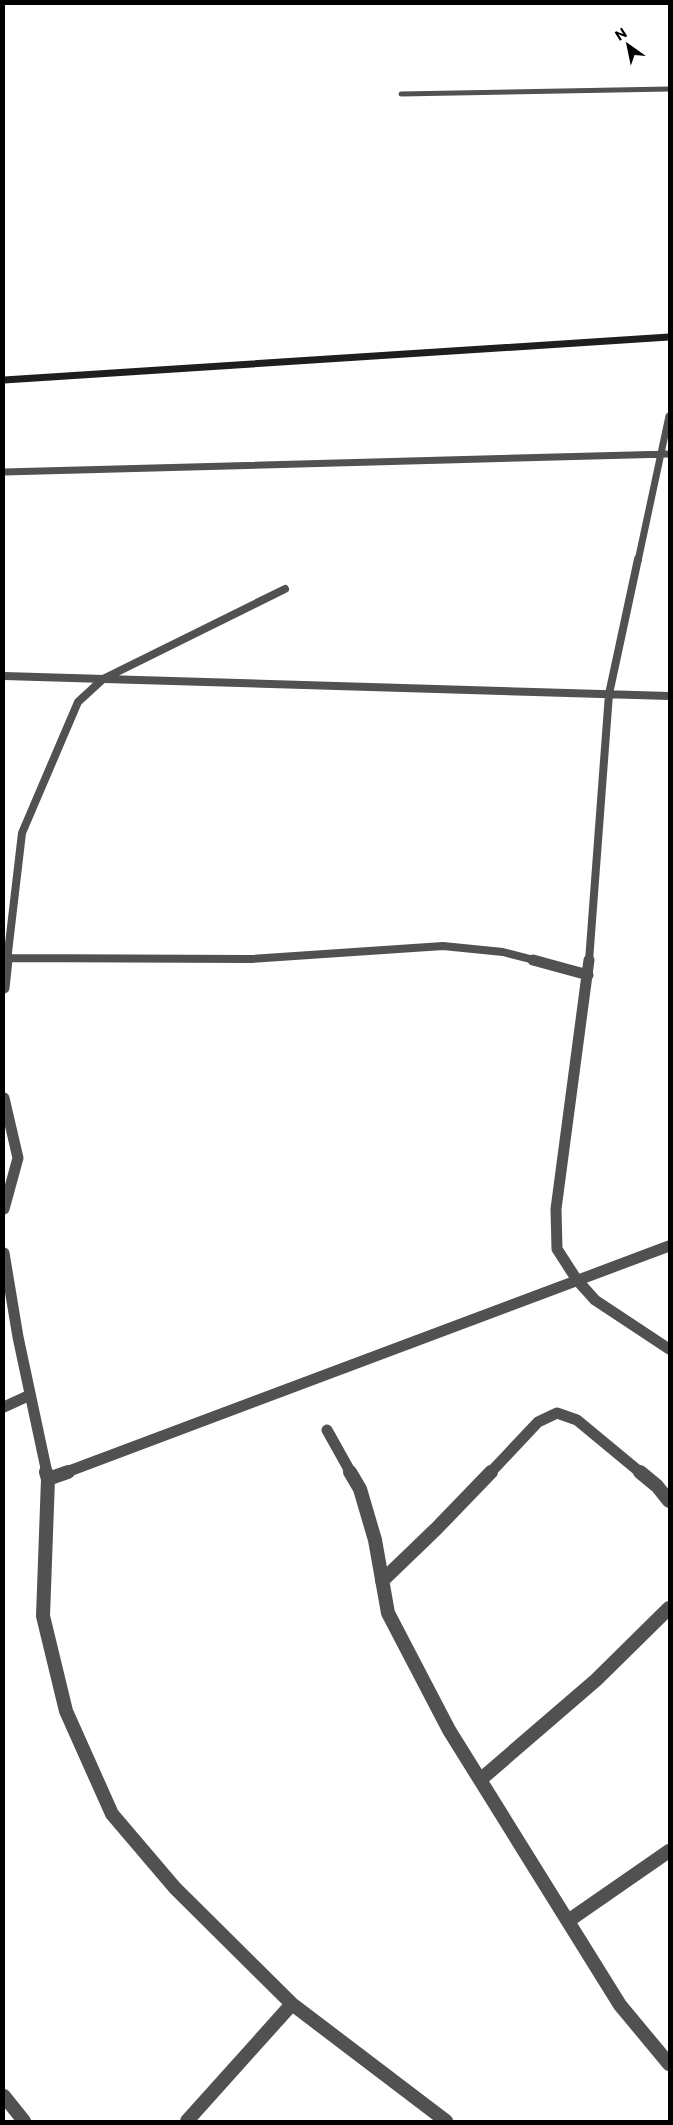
<svg xmlns="http://www.w3.org/2000/svg" width="673" height="2125" font-family="Commissioner,sans-serif">
<style>
.lines{fill:none;stroke-linecap:round;stroke-linejoin:round}
.street-far4{stroke:#515151;stroke-width:5}
.street-far3{stroke:#515151;stroke-width:7}
.street-far2{stroke:#515151;stroke-width:8}
.street-far1{stroke:#515151;stroke-width:11}
.street{stroke:#515151;stroke-width:14}
.secondary{stroke:#1e1e1e;stroke-width:7}
</style>
<rect width="100%" height="100%" fill="#fff"/>
<g class="lines">
<!-- street-far4 -->
<path class="street-far4" d="M401,94L669,89"/>
<!-- street-far3 -->
<path class="street-far3" d="M4,472L669,454
M638,561L669,416"/>
<!-- street-far2 -->
<path class="street-far2" d="M4,676L669,696
M4,958L251,959L443,946L503,952L538,961
M7,961L22,833L78,702L103,679L285,589
M589,961L609,694L638,559"/>
<!-- street-far1 -->
<path class="street-far1" d="M533,960L588,975
M589,960L556,1209L557,1249L577,1280L595,1300L669,1349
M4,988L7,960
M4,1098L18,1158L4,1209
M4,1253L18,1337L47,1473
M4,1407L30,1395
M327,1430L351,1473
M64,1473L669,1246
M490,1473L538,1422L557,1413L577,1420L641,1473"/>
<!-- street -->
<path class="street" d="M46,1472L48,1479L43,1616L66,1711L112,1814L175,1888L292,2004L446,2121
M350,1472L360,1489L375,1540L388,1613L449,1730L620,2005L669,2064
M640,1472L657,1486L669,1501
M48,1479L68,1472
M382,1581L436,1529L491,1472
M480,1780L596,1680L669,1608
M568,1921L669,1851
M4,2096L24,2121
M187,2121L292,2004"/>
<!-- secondary -->
<path class="secondary" d="M4,380L669,337"/>
</g>
<!-- border -->
<rect width="673" height="2125" fill="none" stroke="#000000" stroke-width="10"/>
<!-- north arrow -->
<g transform="translate(628 45) rotate(327)" stroke="#ffffff" stroke-width="4" paint-order="stroke">
<path d="M0-4L9 19L0 12L-9 19Z" fill="#000000"/>
<text y="-8" font-size="14" font-weight="bold" text-anchor="middle" fill="#000000">N</text>
</g>
</svg>
